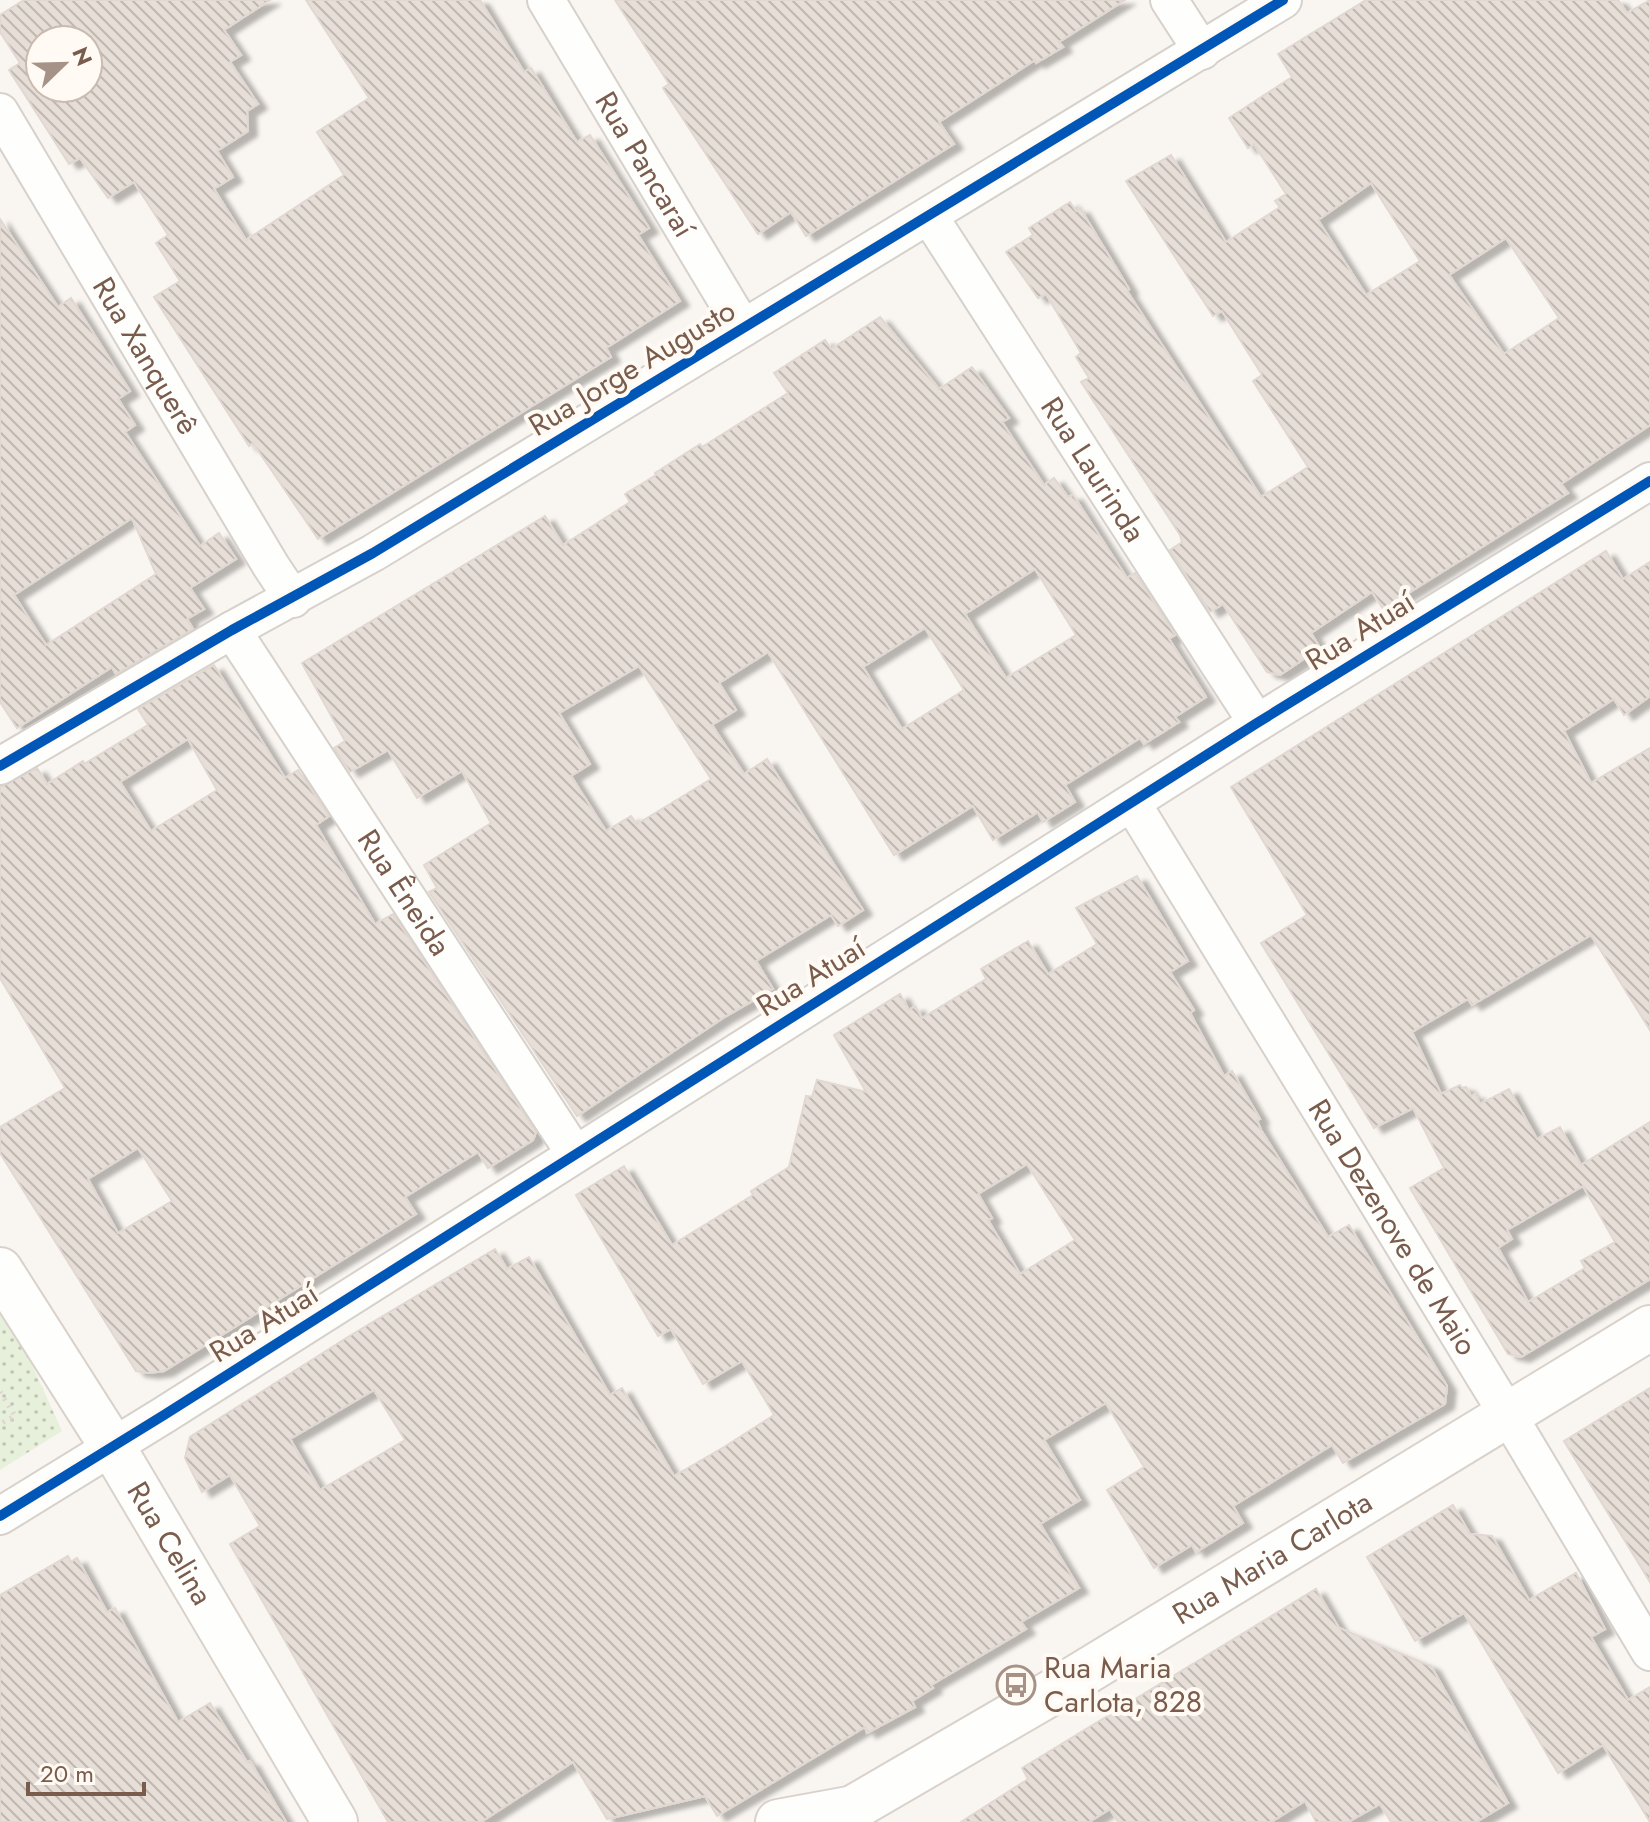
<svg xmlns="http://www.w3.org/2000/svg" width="1650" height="1822" font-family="Jost,sans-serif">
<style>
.park{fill:url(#park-dots)}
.building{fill:url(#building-back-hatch);stroke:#e2d8d2;stroke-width:2;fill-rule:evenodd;filter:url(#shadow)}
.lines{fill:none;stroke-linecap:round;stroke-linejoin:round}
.street-casing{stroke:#d7d1cb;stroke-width:40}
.secondary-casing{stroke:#d9d2cb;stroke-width:48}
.path{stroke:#dcd5d0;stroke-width:5;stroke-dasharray:2 6;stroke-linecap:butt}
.street{stroke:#fefefd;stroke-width:36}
.secondary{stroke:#fefefd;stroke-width:44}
.cycleway-casing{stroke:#fffaf3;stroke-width:15}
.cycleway{stroke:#0057b8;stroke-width:10}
.labels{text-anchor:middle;stroke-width:8;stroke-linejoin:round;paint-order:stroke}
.street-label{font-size:30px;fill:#7a5c4d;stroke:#fffaf3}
.poi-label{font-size:30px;fill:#7a5c4d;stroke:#fffaf3;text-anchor:start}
</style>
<defs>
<pattern id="park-dots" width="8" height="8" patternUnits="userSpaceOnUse" patternTransform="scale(2)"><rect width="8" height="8" fill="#e7f0db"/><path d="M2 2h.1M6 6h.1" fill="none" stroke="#c0c6b4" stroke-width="1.8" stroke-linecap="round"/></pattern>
<pattern id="building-back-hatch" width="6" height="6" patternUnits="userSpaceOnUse" patternTransform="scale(2)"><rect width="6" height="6" fill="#e6ded7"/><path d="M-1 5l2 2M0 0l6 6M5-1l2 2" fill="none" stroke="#bfb7b1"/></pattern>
<filter id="shadow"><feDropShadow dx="9" dy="5" stdDeviation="2" flood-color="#0004"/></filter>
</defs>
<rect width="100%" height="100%" fill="#f9f5f0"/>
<!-- park -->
<path class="park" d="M0,1309L22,1343L62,1431L0,1470Z"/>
<!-- building -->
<path class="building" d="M24,0H270L224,30L241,55L230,62L258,104L247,111L248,131L217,151L233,177L214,189L246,240L344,175L317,132L369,98L306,0H480L524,72L531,68L577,142L590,135L649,228L638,235L680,301L606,348L611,357L318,539L253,443L249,446L154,297L180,281L156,243L168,235L134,182L108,198L80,158L69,164L9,70L20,63L0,32V15ZM40,40H88V88H40Z
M615,0H1125L1059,42L1063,47L1036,63L1035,60L939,122L954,144L806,236L791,212L758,234L663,88L669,84Z
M1366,0H1618L1627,13L1650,0V425L1561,484L1568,493L1383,609L1372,592L1311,633L1320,648L1280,675L1267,672L1223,604L1210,612L1170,550L1182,542L1180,535L1081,382L1089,378L1076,357L1081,353L1046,294L1038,298L1006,252L1033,235L1029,228L1070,202L1076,211L1080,208L1129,289L1127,291L1261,497L1308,467L1253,381L1262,375L1222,311L1213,316L1126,181L1171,155L1226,242L1280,207L1275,201L1286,194L1254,144L1248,148L1229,118L1292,77L1278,54ZM1371,183L1420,261L1366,295L1318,220ZM1506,238L1559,318L1504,354L1449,275Z
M0,219L58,307L71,298L130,391L118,399L135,425L125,432L200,546L219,533L236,559L190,588L204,609L187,619L193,629L116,674L112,667L17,728L0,702ZM132,518L156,574L46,645L14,595Z
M880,317L939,389L972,367L1009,418L1002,422L1044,485L1054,478L1068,497L1073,495L1127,578L1135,573L1175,635L1169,639L1206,697L1175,717L1179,722L1144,744L1140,738L1065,785L1075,802L1043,822L1038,812L993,840L973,806L894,855L768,652L719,683L736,710L712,725L744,774L767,759L863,910L838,926L831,915L756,961L773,989L723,1018L577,1116L429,892L437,888L424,865L491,823L462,771L417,798L388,750L350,772L334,748L345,741L302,663L545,516L563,545L630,502L625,494L656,475L655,473L700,444L702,447L788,393L774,373L825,340L831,349ZM1035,569L1076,635L1006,678L965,614ZM925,628L964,690L902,729L863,667ZM639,666L711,779L637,824L631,816L606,831L571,776L590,764L559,713Z
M1606,551L1623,579L1650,562V696L1624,715L1614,699L1564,731L1591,783L1650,748V1030L1591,935L1472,1005L1468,999L1412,1032L1441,1094L1460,1085L1462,1088L1466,1087L1471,1096L1475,1094L1480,1104L1509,1089L1537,1139L1560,1127L1581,1165L1650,1122V1279L1521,1357L1508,1354L1410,1188L1444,1168L1413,1108L1374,1128L1261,943L1307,915L1231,787ZM1583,1186L1615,1242L1581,1261L1585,1268L1528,1302L1498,1248L1512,1239L1507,1230Z
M214,665L285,778L298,770L329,816L316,825L375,924L393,914L536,1132L533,1140L488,1168L478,1152L405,1197L416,1214L164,1371L149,1373L136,1371L0,1153V1127L65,1088L0,978V787L37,768L47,784L83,761L84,764L148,725L138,709ZM188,739L217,790L151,831L120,782ZM138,1148L172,1201L118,1233L88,1179Z
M1137,876L1188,961L1170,972L1194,1010L1190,1013L1224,1076L1232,1071L1260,1119L1257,1120L1261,1130L1328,1237L1349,1225L1447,1386L1445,1404L1343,1463L1332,1445L1233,1506L1243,1523L1196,1552L1192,1545L1154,1568L1107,1490L1144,1467L1106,1403L1044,1440L1080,1500L1040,1524L1079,1588L1021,1622L1026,1629L931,1685L933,1688L912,1701L915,1707L867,1733L865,1727L717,1816L705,1796L607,1819L573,1762L481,1822H388L230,1544L260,1526L230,1475L202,1492L185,1458L190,1437L351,1335L495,1249L507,1269L529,1257L610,1395L622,1388L674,1476L724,1447L774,1415L742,1361L703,1384L671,1329L658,1336L576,1195L624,1166L672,1245L753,1195L751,1191L789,1167L806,1096L812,1097L817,1080L866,1092L834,1035L900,994L909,1010L915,1006L922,1018L986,979L981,969L1028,941L1048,974L1097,944L1076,908ZM1027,1164L1075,1240L1020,1274L988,1220L992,1218L978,1194ZM374,1390L405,1440L320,1490L290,1439Z
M1650,1388V1582L1564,1441Z
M1453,1505L1470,1534L1492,1536L1529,1600L1576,1573L1605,1629L1591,1637L1628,1700L1650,1687V1822L1603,1745L1558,1773L1464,1613L1415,1641L1367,1557Z
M68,1556L71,1562L77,1558L107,1612L115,1608L178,1722L210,1703L247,1762L250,1761L286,1822H0V1595Z
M1316,1589L1339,1628L1431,1666L1508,1803L1476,1822H1391L1380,1804L1348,1822H1316L1305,1801L1271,1822H1118L1110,1809L1089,1822H961L1028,1779L1022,1768Z"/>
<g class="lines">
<!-- street casing -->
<g class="street-casing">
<g id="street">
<path id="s1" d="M546,0L743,328"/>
<path d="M1169,0L1202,51"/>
<path id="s2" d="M0,112L271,566L293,599"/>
<path id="s3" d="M929,216L1257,723"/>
<path id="s4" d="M232,630L575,1154"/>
<path d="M0,766L232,630L373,553L1283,0"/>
<path id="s5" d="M1132,803L1508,1415L1650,1652"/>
<path d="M0,1516L164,1415L1257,723L1650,481"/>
</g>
</g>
<!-- secondary casing -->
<g class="secondary-casing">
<g id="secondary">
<path id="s6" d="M0,1270L112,1446L335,1822"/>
<path d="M778,1822L849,1809"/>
<path id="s7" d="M829,1822L1056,1690L1650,1328"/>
</g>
</g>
<!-- path -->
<path class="path" d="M0,1392L15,1416L0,1424"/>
<!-- street -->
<use href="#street" class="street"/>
<!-- secondary -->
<use href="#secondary" class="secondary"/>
<!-- cycleway casing -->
<g class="cycleway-casing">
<path id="cycleway" d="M0,766L232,630L373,553L1283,0
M0,1516L164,1415L1257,723L1650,481"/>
</g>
<!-- cycleway -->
<use href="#cycleway" class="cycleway"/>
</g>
<!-- icons -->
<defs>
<g id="bus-ring" transform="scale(2)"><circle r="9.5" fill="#fffaf3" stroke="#a69286" stroke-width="1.5"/><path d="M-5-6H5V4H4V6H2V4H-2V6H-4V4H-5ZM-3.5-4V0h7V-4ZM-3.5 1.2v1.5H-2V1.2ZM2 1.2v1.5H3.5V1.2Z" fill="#a69286"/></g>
</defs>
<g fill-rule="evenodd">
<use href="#bus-ring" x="1016" y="1685"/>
</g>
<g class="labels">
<!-- street labels -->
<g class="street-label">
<text dy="10" stroke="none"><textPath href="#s1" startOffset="192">Rua Pancaraí</textPath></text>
<text dy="10" stroke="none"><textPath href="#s2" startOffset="284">Rua Xanquerê</textPath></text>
<text transform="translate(632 368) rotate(-31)" y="10">Rua Jorge Augusto</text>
<text dy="10" stroke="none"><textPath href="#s3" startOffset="302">Rua Laurinda</textPath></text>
<text transform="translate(1360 631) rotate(-32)" y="10">Rua Atuaí</text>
<text dy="10" stroke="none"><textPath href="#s4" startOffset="314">Rua Êneida</textPath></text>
<text transform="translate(811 977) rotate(-32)" y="10">Rua Atuaí</text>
<text dy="10" stroke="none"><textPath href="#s5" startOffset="498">Rua Dezenove de Maio</textPath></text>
<text transform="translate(264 1323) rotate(-32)" y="10">Rua Atuaí</text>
<text dy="10" stroke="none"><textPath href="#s6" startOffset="322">Rua Celina</textPath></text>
<text dy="10" stroke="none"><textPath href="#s7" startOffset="516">Rua Maria Carlota</textPath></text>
</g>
<!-- poi labels -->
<g class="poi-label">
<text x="1044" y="1678">Rua Maria<tspan x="1044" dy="34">Carlota, 828</tspan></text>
</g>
</g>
<!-- north arrow -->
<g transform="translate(64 64) rotate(67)"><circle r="38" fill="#fffaf3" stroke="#cabbb1" stroke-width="2"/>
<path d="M0-6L14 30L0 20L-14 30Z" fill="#a69286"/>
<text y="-12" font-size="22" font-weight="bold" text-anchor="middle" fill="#7a5c4d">N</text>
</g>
<!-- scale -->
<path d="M28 1782v12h116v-12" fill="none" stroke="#7a5c4d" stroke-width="4"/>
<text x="40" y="1782" font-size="24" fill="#7a5c4d" stroke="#fffaf3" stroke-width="6" paint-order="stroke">20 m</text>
</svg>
